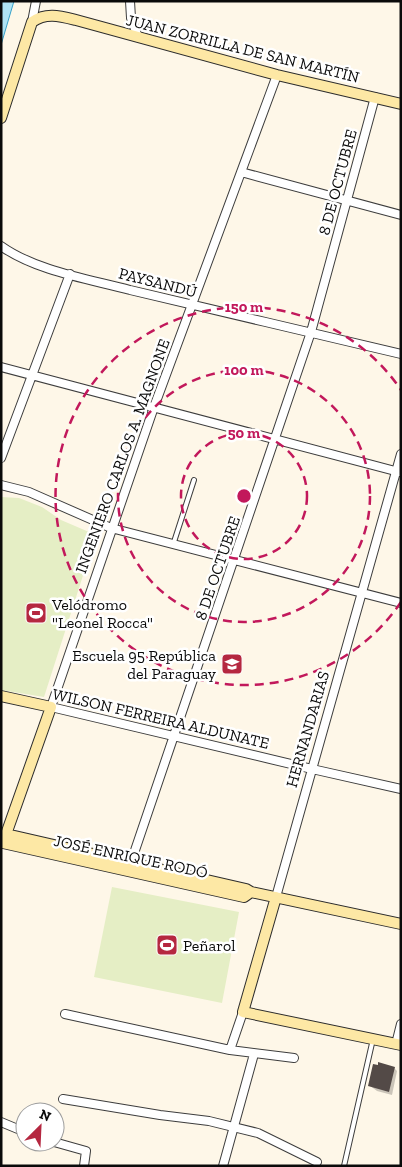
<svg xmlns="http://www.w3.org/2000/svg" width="402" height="1167" font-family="'Zilla Slab',serif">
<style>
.pitch{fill:#e5eec5}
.water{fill:#afe3f4;stroke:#38a1c9}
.shadow{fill:#0003}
.building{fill:#534a47}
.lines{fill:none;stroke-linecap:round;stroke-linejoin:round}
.lane-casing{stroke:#3d3d3d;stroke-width:6}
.street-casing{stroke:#3d3d3d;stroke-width:10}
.secondary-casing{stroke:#2c2c2c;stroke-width:12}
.lane{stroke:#fff;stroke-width:4}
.street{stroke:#fff;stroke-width:8}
.secondary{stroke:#fde8a5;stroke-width:10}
.ring{fill:none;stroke:#c2185b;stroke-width:2.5;stroke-dasharray:9 6}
.labels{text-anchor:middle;stroke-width:5;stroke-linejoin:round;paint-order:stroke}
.street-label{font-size:16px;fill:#0a0a0a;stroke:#fff}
.poi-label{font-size:16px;fill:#0a0a0a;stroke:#fff;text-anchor:start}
.centre{fill:#c2185b;stroke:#fff;stroke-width:2.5}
.ring-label{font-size:15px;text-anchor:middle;font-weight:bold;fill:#c2185b;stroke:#fff;stroke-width:5;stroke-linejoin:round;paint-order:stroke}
</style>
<rect width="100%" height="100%" fill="#fef7e8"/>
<!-- pitch -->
<path class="pitch" d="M1,497L19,498L42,507L61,520L96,535L44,697L1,690Z
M112,887L239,912L222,1003L94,977Z"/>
<!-- water -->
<path class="water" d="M1,1H14L1,45Z"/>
<!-- shadow -->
<path class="shadow" d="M394,1068L397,1071L392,1095L377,1091L369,1085Z"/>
<!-- building -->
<path class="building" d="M378,1062L395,1067L389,1092L368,1086L373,1064L378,1065Z"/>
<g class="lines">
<!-- lane casing -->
<g class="lane-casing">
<path id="lane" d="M173,545L194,480
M344,1166L373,1039"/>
</g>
<!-- street casing -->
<g class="street-casing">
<path id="street" d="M130,1L131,18L138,37
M32,22L36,1
M277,75L154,407L51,707L312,769L401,789
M241,172L401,215
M1,246C36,271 89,279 130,290C220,312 311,332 401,354
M1,367L399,472
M1,458L70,274
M1,485L29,492L111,528L401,603
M129,868L311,332L375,97
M276,897L401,454
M65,1014L230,1050L294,1058
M396,1044L401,1024
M230,1050L243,1012
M63,1099L160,1115L209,1121L258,1133L317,1162
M1,1122L25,1132
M54,1142L86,1151L84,1166
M223,1166L254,1054"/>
</g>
<!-- secondary casing -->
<g class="secondary-casing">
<path id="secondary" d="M1,118L32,22C46,12 60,16 76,20L277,75L401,104
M1,696L51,707L4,840
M6,834L246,889L251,892L401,924
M3,843L244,897L251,892
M276,897L243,1012L401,1045"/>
</g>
<!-- lane -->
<use href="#lane" class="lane"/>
<!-- street -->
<use href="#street" class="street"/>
<!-- secondary -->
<use href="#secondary" class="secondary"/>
</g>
<!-- distance rings -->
<g class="ring">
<circle cx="244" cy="496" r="63"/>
<circle cx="244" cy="496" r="126"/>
<path d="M401 602A189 189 0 1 1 401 390"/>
</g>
<!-- icons -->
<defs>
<g id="stadium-square" transform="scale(1.125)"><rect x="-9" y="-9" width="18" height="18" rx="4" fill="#b52740" stroke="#fff"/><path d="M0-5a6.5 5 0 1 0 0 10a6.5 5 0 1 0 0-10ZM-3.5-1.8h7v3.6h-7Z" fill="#fff"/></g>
<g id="school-square" transform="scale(1.125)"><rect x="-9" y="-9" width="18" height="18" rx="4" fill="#b52740" stroke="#fff"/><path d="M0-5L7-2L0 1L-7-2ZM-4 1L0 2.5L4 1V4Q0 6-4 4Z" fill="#fff"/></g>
</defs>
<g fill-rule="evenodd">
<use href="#stadium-square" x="36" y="613"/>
<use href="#school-square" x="232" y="664"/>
<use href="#stadium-square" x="167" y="945"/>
</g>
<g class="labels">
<!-- street labels -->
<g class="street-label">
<text transform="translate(243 48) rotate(14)" y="6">JUAN ZORRILLA DE SAN MARTÍN</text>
<text transform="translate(337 182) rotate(-75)" y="6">8 DE OCTUBRE</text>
<text transform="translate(158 282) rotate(14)" y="6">PAYSANDÚ</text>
<text transform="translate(122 456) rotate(-70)" y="6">INGENIERO CARLOS A. MAGNONE</text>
<text transform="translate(217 568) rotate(-71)" y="6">8 DE OCTUBRE</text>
<text transform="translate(161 718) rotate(13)" y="6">WILSON FERREIRA ALDUNATE</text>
<text transform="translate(307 729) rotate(-74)" y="6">HERNANDARIAS</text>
<text transform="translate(131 856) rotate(12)" y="6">JOSÉ ENRIQUE RODÓ</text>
</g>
<!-- poi labels -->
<g class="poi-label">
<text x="52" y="610">Velódromo<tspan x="52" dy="18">"Leonel Rocca"</tspan></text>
<text x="216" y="661" text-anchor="end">Escuela 95 República<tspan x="216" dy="18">del Paraguay</tspan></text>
<text x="183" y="951">Peñarol</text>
</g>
</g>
<circle cx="244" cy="496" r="8" class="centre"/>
<g class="ring-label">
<text x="244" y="312">150 m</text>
<text x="244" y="375">100 m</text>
<text x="244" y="438">50 m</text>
</g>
<!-- border -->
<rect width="402" height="1167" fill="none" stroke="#0a0a0a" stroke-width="5"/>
<!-- north arrow -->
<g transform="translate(40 1127) rotate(24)"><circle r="24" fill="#ffffff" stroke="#9d9d9d"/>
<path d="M0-4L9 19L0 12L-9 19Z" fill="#b52740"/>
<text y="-8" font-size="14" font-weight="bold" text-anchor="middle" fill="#0a0a0a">N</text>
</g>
</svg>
